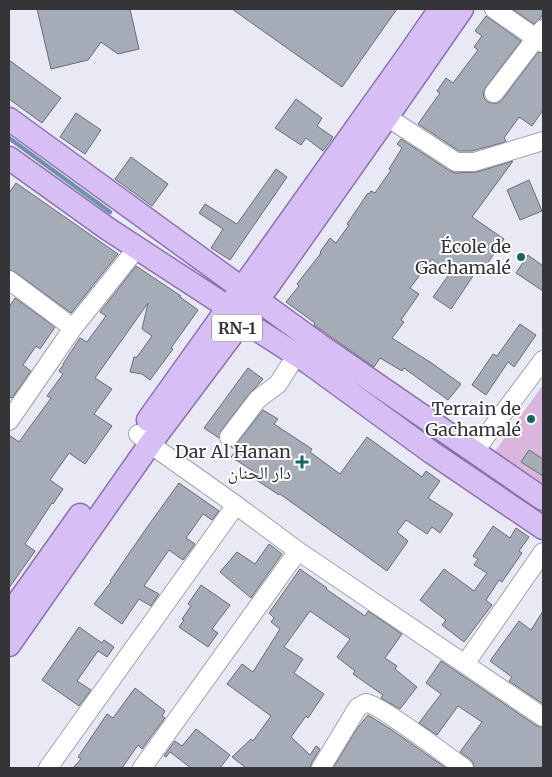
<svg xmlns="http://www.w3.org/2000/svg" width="552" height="777" font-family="Merriweather,'Noto Naskh Arabic',serif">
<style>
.green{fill:#dab6de}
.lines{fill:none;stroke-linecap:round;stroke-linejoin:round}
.stream{stroke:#7491ac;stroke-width:4.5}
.building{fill:#a6acb7;stroke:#676c77}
.minor-casing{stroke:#a2a2ae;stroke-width:20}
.major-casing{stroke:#8c72af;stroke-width:25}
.minor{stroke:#fff;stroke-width:18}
.major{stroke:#d7bff5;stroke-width:22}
.poi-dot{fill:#186560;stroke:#fff;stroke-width:2}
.labels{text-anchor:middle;stroke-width:4;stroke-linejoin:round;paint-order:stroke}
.shield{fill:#fff;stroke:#717174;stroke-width:1}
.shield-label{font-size:16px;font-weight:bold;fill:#343439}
.poi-label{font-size:18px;fill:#343439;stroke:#fff;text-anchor:end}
</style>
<rect width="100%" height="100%" fill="#e9e9f6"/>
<!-- green -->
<path class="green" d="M543,385V488L493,454Z"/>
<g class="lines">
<!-- stream -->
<path class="stream" d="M9,138L110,212"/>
</g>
<!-- building -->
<path class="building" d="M37,9H130L139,49L118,54L101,42L88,60L51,69Z
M232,9H397L342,87Z
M512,9H543V13L540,19L534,24Z
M486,16L521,41L486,87L483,92L484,98L488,102L492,103H498L502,100L538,52L543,53V110L532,126L519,117L504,138L506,140L505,142L472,151H459L418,124L440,93L437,91L446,78L453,83L478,50L474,47L482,36L475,31Z
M9,60L61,98L42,123L9,99Z
M296,99L322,118L317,126L333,137L323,151L306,138L301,145L275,128Z
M76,113L101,130L85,154L60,137Z
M401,139L450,171L455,173L477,172L513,161L472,217L504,239L483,270L479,267L451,309L433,297L450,273L432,259L410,288L419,294L401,320L404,322L392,338L430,362L461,384L448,400L404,368L402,371L380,358L374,367L314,325L315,323L286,302L299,286L297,284L321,253L320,252L330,238L336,243L349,225L347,224L368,193L369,194L371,191L375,193L391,170L389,169L402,148L397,144Z
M131,157L168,184L152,206L115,179Z
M276,169L287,177L230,260L211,248L223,229L199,213L205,204L237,224Z
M529,180L542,211L520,220L507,190Z
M16,183L118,254L71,313L15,272L9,270V193Z
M528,255L543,266V291L516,273Z
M136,266L181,296L180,297L198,310L171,348L173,349L150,380L142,374L130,372L134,357H137L152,336L142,329L148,303L95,378L112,389L94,414L112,426L85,464L69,453L50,480L63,489L53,504L52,503L25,544L35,551L9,588V435L19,442L51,398L47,396L63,374L59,371L64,364H63L80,338L87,342L106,316L100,312Z
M15,298L55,327L40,349L36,346L23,365L31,371L12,398L9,397V307Z
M520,324L536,335L514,367L508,362L486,395L472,385L493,354L497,356Z
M248,368L263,379L257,386L250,393L221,431L219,438L204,428Z
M263,410L278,419L274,424L312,449L310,452L340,474L367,437L422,477L426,471L440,481L428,498L453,514L440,533L432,527L427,534L406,520L397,532L408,541L387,571L280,494L279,495L255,479L258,474L231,457L236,450L231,447L237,443Z
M529,450L543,459V476L521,462Z
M179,483L219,511L212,520L203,514L186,538L195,544L183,560L169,550L144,586L159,594L151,606L139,599L122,624L94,604L111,582L110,581L148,526Z
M493,526L510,538L516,528L529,537L519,551L522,553L502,582L499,580L486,600L492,605L464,642L442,625L446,620L420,600L444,569L474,591L487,573L474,565L478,559L473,556Z
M269,544L282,554L251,598L220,572L237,552L255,564Z
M300,569L327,588L326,589L365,616L368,611L402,634L385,658L397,666L395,669L417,687L400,709L381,698L383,695L353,674L355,671L337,657L350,639L310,611L284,647L303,659L294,673L324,694L308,718L306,716L291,737L310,755L316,746L320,749L312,762L310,768H246L232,757L251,739L253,741L271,716L227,684L242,664L253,672L280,629L271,622L274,618L269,613Z
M201,585L230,605L212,629L218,633L208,647L179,627L184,620L182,619L191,606L188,604Z
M543,611V704L509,681L512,677L490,661L519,621L531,630Z
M79,627L102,643L104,640L114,647L107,657L98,651L77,681L91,690L79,706L42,680Z
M441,661L537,726L543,727V768H474L473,763L471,760L460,752L482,722L458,706L437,735L419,723L441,694L426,683Z
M135,688L165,711L162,716L165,718L147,742L142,749L138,745L122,768H73L81,759L78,757L107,714L113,718Z
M368,715L392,730L446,768H333L356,730Z
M196,729L230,755L220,768H191L170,752L166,757L164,756L175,741L182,746Z"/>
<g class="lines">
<!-- minor casing -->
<g class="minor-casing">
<path id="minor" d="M494,9L543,43
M494,93L543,29
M387,117L456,162H474L543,141
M9,280L73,328
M9,421L73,328L137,248
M138,434L150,444L236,505L298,551L543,717
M229,437L258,399L278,384L297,354
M474,452L543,360
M465,664L543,552
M48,768L236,505
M142,768L298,551
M321,768L358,707C361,706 363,704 366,703C377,703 450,758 464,768"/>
</g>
<!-- major casing -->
<g class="major-casing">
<path id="major" d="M9,119L321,346L543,499
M9,158L108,229L229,308L242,320L309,363L431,452L543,528
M148,420L409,54L440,9
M9,615L80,515
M9,645L150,444L258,300L387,117L462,9"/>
</g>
<!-- minor -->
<use href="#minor" class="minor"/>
<!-- major -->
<use href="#major" class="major"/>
</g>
<!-- markers -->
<g class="poi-dot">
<circle cx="521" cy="257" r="5"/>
<circle cx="531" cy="419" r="5"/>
<path d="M299.5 454.5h5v5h5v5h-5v5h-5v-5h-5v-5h5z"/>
</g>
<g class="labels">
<!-- shield labels -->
<rect class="shield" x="212" y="314.5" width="50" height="27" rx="4"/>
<g class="shield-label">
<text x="237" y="334">RN-1</text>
</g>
<!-- poi labels -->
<g class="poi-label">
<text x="511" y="253">École de<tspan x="511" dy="21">Gachamalé</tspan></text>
<text x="521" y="415">Terrain de<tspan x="521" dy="21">Gachamalé</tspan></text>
<text x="291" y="458">Dar Al Hanan<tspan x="291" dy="21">دار الحنان</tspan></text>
</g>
</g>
<!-- border -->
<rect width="552" height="777" fill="none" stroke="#343439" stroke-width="20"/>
</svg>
